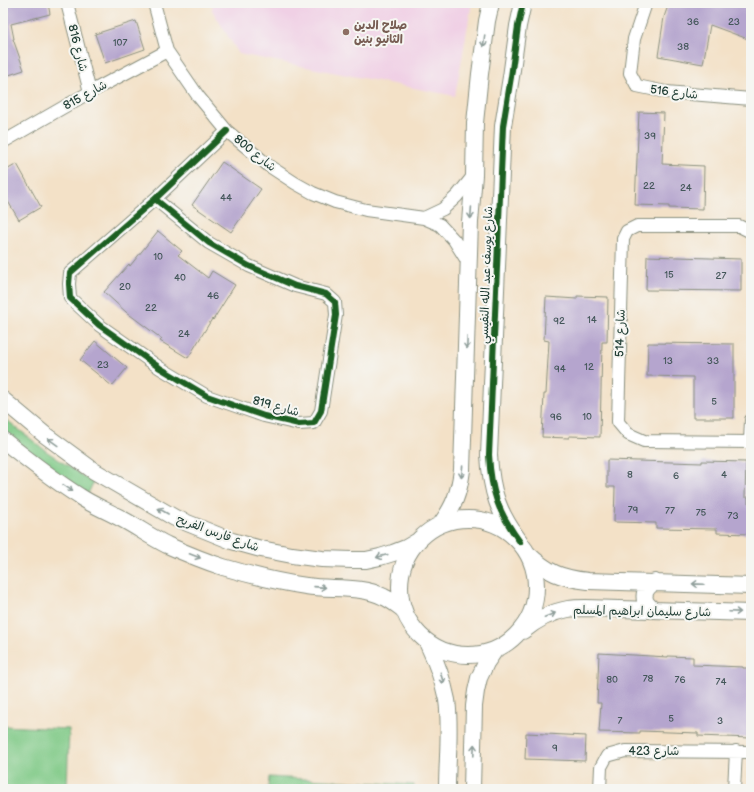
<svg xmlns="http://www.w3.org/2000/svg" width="754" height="792" font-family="'Balsamiq Sans','Playpen Sans Arabic',sans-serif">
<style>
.built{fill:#f0d0e5}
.green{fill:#7fc986;stroke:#4f835d}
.building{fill:#b5a5ce}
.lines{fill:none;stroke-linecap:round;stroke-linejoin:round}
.minor-casing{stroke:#898f7e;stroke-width:14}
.tertiary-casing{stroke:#898f7e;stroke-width:18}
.minor{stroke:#fff;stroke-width:12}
.tertiary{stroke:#fff;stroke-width:16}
.cycleway-casing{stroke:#f6f6f2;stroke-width:8}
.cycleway{stroke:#1b5e20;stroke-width:6}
.oneway{stroke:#8f9e9a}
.education-dot{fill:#8d6e63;stroke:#f6f6f2;stroke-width:1.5}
.labels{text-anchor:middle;stroke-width:4;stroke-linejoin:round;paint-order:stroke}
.number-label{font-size:10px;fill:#44575a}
.education-label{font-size:12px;font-weight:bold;fill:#785e54;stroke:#f6f6f2;text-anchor:start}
.street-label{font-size:12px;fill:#1f3d34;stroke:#f6f6f2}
</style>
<rect width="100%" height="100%" fill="#f6f6f2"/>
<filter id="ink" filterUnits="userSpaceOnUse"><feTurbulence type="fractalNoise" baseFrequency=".025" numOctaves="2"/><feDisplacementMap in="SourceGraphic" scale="8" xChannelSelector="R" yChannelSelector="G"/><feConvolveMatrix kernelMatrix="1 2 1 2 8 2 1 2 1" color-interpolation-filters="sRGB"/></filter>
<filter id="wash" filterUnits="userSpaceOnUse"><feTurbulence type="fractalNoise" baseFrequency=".012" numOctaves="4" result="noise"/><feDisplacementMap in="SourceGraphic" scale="16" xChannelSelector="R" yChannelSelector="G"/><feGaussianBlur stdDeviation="0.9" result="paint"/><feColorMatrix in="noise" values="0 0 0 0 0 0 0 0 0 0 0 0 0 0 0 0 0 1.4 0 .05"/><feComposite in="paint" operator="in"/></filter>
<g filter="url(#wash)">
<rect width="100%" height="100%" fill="#f3e1c7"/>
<!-- built -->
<path class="built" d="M213,3H472L455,96L239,54L212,10Z"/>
<!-- green -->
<path class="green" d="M3,417L46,451L93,483L87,496L3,436Z
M3,726L69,729L67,789H3Z
M269,777L414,785V789H268Z"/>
<g id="blocks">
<!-- building -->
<path class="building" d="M3,3H48L50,14L11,24L14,39H13L24,70L3,77Z
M669,3H751V30L748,39L710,25L703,64L658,56L664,17Z
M136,21L145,49L105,63L95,34Z
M639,112L664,113L662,164L704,166L703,209L669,208V206L635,205Z
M222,162L261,189L231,232L192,205Z
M17,164L41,207L19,220L3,193V172Z
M158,231L182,251L178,255L208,278L212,271L235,285L213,320L212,319L188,358L160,341L162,339L126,312L104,292L129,264L130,266Z
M647,256L741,259V291L646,290Z
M577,296L608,297L607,342H602L600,437L569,436V438L542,437L544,394H546L549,341L544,340L546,297L577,299Z
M95,341L127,368L112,386L80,360Z
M648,343L734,344V418H693V377L647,376Z
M607,460L702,463V461L746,462L745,497H748V503H751V534L717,533V529L656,528V523L614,522L615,487H607Z
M599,653L668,657V656L693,657V665L743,667V668H751V738L698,736V733L640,731V733L599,732L601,703H597Z
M526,733L586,736L585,761L525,759Z"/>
</g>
</g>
<g filter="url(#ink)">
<use href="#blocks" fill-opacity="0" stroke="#898f7e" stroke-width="1"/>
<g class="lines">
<!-- minor casing -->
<g class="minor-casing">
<path id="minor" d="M67,3L90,92
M154,3L167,51L198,96L227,131L269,166L295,183L313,193L335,202L366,210L424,218L440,225L454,240L469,264
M646,3L634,39L630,73L637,86L666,92L751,99
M3,142L90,92L167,51
M155,199L209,243L249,266L295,286L326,294L335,302L336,315L321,411L314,423L299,424L264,416L207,396L160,368L99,325L70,298L69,284L70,273L155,199L227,131
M424,218L443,209L457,196L474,175
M751,232L739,226H637L627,231L623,239L618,422L628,434L644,441L751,442
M750,441L751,420
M600,789L601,767L607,756L625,751L751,752
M734,789L736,751"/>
</g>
<!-- tertiary casing -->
<g class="tertiary-casing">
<path id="tertiary" d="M3,400L45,435L94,471L175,518L232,541L261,549L292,555L322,559L352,560H366L380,557L393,553L406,548L418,541
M3,440C28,460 52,479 79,496C92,505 108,511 122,519C137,527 151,537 167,545C185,553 204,561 223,567C250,575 278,582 306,586C332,590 360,585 384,597C391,600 397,605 404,610
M400 587a68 68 0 1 1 136 0a68 68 0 1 1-136 0Z
M441,524C454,506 459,493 462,470L470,222L474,175L475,123L480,74L487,21L491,3
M520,542C498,512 491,492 489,455L503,126L511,77L518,26L523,3
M528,554C548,573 561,578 588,581L751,586
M655,582C641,590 641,603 655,610
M523,631C536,620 551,612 568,609C574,608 580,608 586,608L751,613
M427,642C436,661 443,680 447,700C451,727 447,761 447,789
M472,789L474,706L476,691L479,678L486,663L495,650"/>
</g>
<!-- minor -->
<use href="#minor" class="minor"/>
<!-- tertiary -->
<use href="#tertiary" class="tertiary"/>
<!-- cycleway casing -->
<g class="cycleway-casing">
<path id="cycleway" d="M155,199L209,243L249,266L295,286L326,294L335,302L336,315L321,411L314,423L299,424L264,416L207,396L160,368L99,325L70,298L69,284L70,273L155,199L227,131
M520,542C498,512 491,492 489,455L503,126L511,77L518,26L523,3"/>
</g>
<!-- cycleway -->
<use href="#cycleway" class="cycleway"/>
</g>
<!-- one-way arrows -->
<defs><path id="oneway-shaft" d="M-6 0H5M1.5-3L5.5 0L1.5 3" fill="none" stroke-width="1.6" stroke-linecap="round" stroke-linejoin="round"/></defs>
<g class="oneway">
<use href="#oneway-shaft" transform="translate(484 41) rotate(97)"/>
<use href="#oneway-shaft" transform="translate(471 213) rotate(94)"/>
<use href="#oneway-shaft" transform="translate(467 343) rotate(92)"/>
<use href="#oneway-shaft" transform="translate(53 442) rotate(-144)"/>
<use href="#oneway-shaft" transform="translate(462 472) rotate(96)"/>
<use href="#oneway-shaft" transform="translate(68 488) rotate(35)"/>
<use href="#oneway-shaft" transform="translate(163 511) rotate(-150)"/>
<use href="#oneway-shaft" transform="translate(195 556) rotate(21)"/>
<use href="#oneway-shaft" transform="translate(382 556) rotate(165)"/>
<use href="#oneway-shaft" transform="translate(698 584) rotate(-178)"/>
<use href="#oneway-shaft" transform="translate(320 587) rotate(4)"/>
<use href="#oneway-shaft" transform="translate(735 612) rotate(2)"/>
<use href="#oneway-shaft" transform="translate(550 615) rotate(-21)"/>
<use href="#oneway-shaft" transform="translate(442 678) rotate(74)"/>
<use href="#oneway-shaft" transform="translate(474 750) rotate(-88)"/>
</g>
</g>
<!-- markers -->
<circle class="education-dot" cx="346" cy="32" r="4"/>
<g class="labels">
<!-- number labels -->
<g class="number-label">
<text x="693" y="25">36</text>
<text x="734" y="25">23</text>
<text x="120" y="46">107</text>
<text x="683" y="50">38</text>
<text x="650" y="139">39</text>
<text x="649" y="189">22</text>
<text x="686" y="191">24</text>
<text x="226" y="201">44</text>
<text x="158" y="260">10</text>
<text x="669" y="278">15</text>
<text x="721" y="279">27</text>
<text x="180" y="281">40</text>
<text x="125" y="290">20</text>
<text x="213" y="299">46</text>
<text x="151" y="311">22</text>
<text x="592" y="323">14</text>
<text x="559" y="324">92</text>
<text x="184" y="337">24</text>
<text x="668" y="364">13</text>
<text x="713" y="364">33</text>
<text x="103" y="368">23</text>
<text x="589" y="370">12</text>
<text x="560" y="372">94</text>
<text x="714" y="405">5</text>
<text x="556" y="420">96</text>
<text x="587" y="420">10</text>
<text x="630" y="478">8</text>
<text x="724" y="478">4</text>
<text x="676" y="479">6</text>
<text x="633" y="513">79</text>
<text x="670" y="514">77</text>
<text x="701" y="516">75</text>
<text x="733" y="519">73</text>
<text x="648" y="682">78</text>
<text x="612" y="683">80</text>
<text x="680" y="683">76</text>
<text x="721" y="685">74</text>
<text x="671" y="722">5</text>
<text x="620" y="724">7</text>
<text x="720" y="724">3</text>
<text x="555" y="751">9</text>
</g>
<!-- education labels -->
<g class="education-label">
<text x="354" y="29">صلاح الدين<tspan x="354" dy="14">الثانيو بنين</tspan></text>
</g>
<!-- street labels -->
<g class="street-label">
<text transform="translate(78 48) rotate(76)" y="4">شارع 816</text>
<text transform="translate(674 92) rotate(7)" y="4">شارع 516</text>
<text transform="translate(85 95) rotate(-29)" y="4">شارع 815</text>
<text transform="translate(255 153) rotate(39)" y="4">شارع 800</text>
<text transform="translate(486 275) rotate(-88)" y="4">شارع يوسف عبد الله النفيسي</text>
<text transform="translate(620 333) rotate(-88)" y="4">شارع 514</text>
<text transform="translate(276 406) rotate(15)" y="4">شارع 819</text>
<text transform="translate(218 533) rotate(20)" y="4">شارع فارس الفريح</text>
<text transform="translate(642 611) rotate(1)" y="4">شارع سليمان ابراهيم المسلم</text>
<text x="654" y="755">شارع 423</text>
</g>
</g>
<!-- margin -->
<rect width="754" height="792" fill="none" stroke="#f6f6f2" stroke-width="16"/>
</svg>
